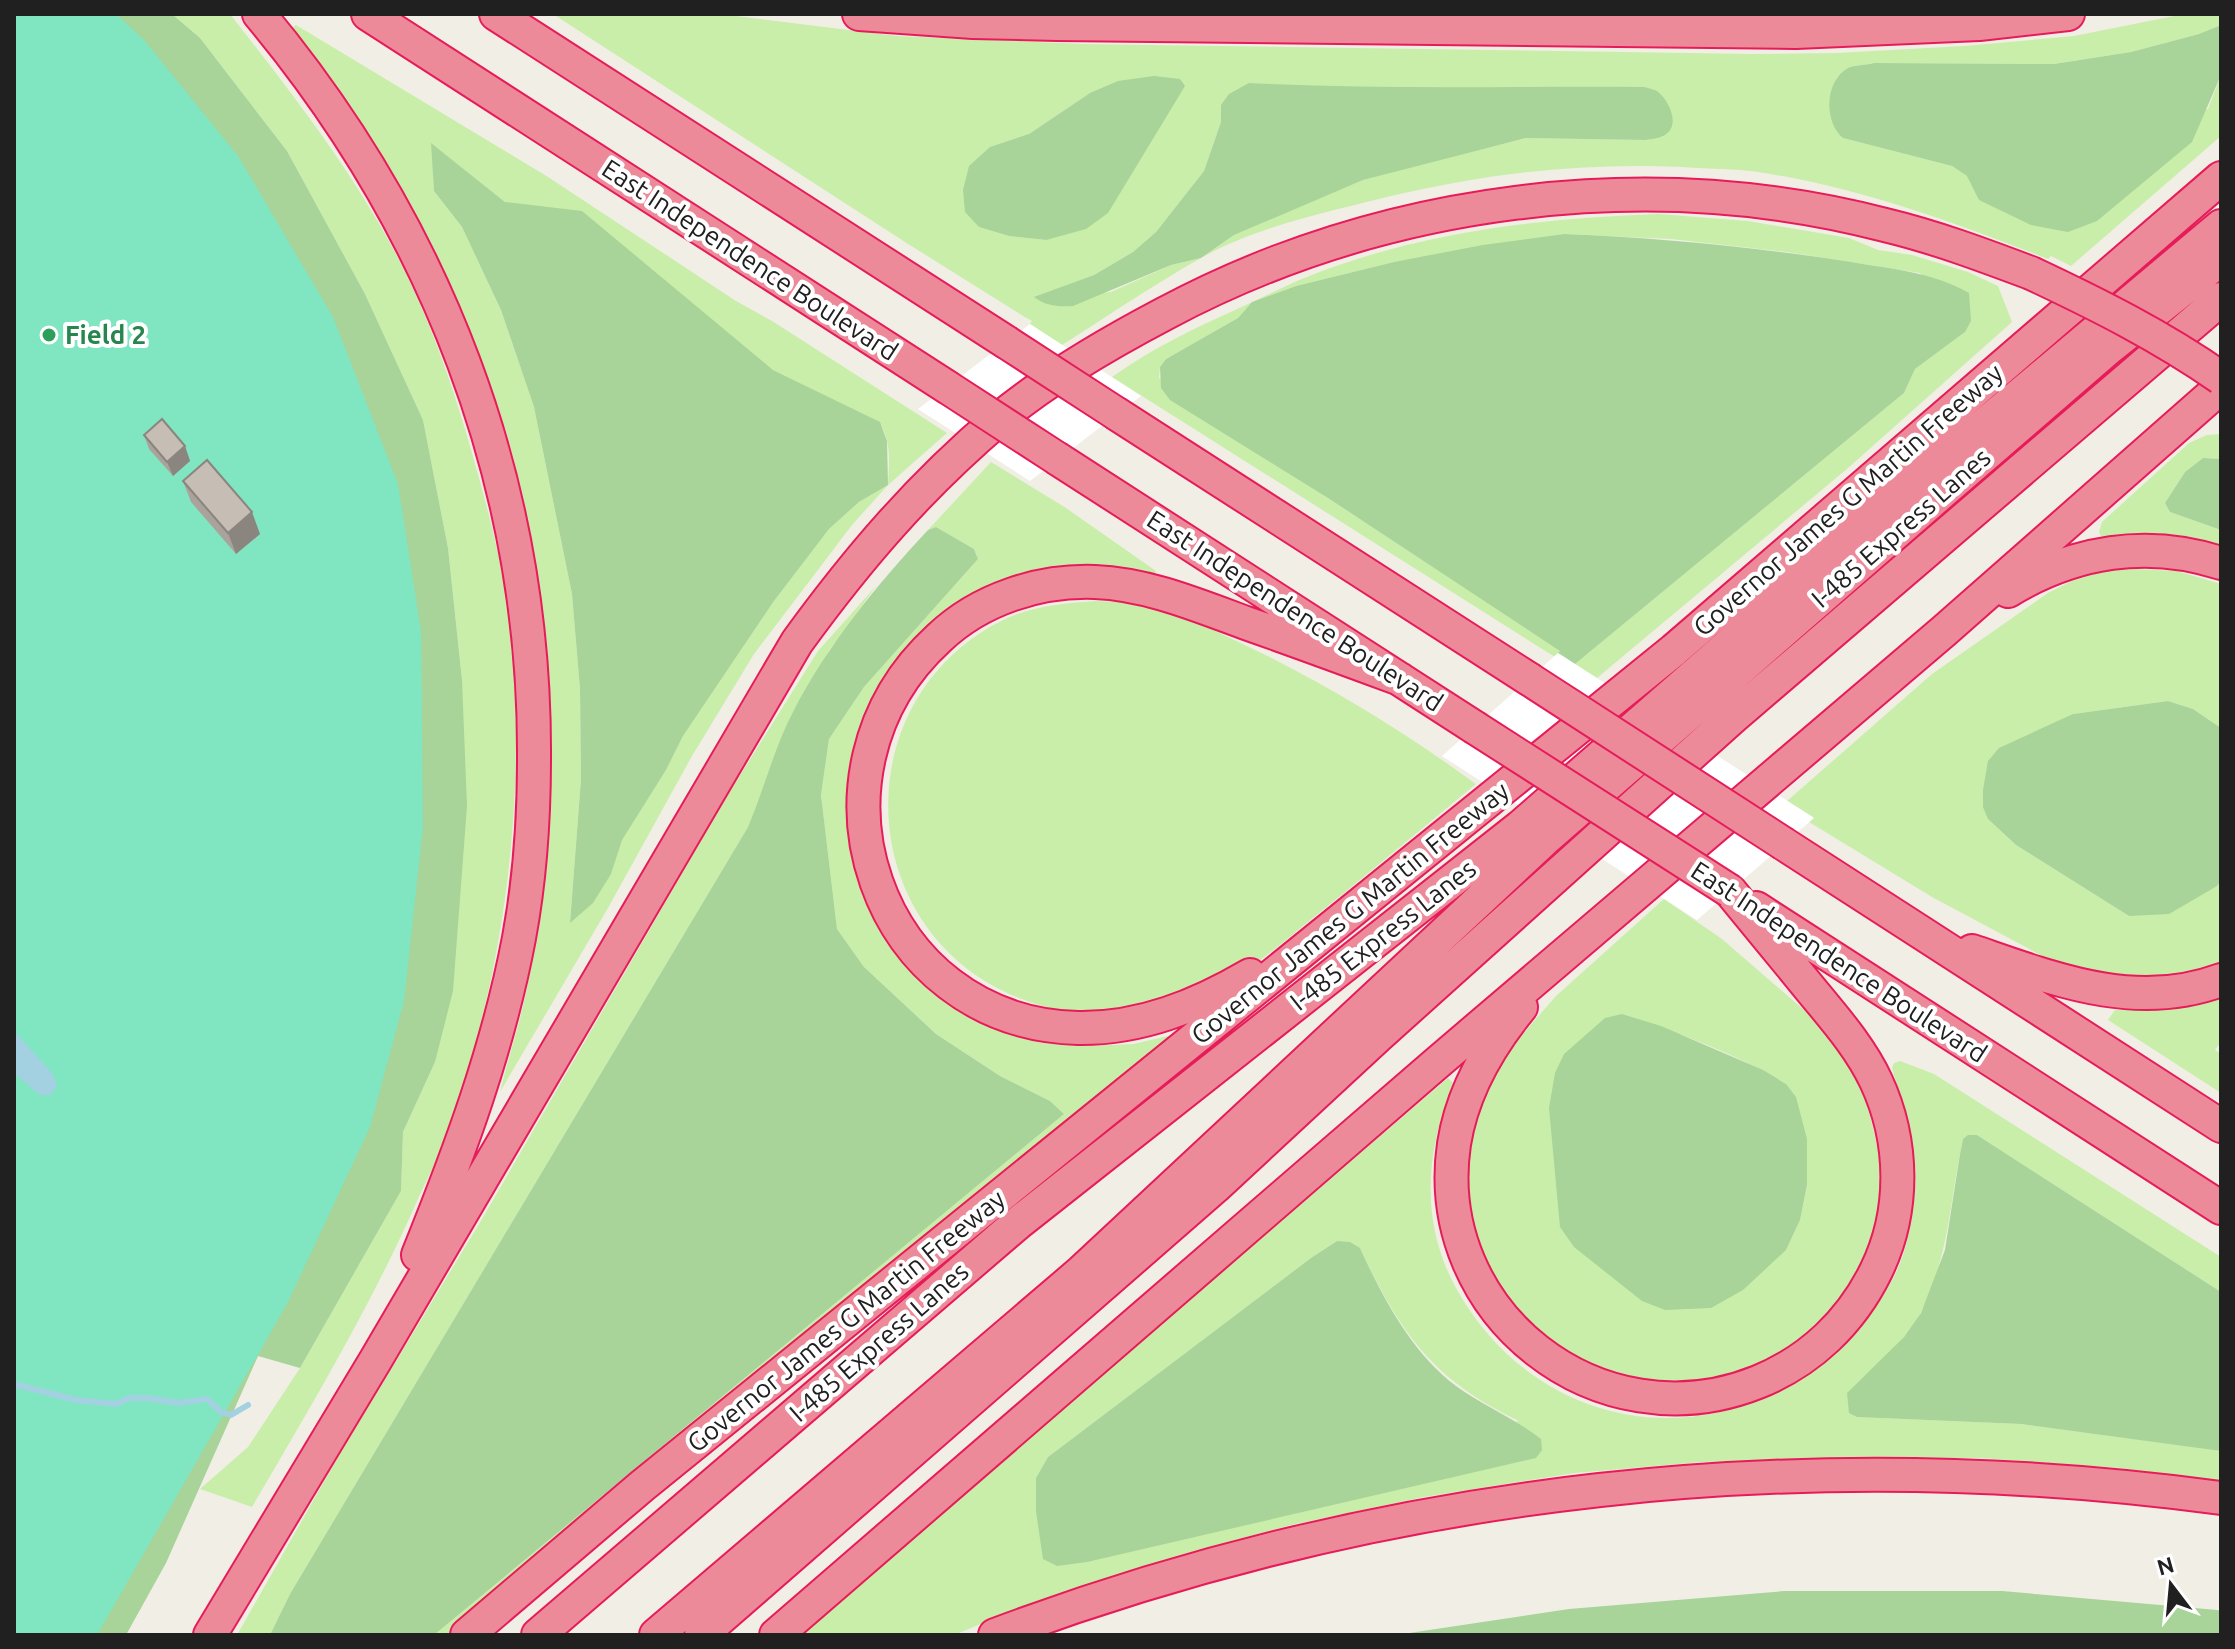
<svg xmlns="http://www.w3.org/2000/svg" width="2235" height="1649" font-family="Ubuntu,sans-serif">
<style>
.grass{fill:#c9eeaa;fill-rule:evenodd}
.forest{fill:#a8d399}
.pitch{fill:#80e5c1}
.water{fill:#a4d1e1}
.pier{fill:#fff}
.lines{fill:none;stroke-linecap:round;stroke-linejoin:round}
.stream{stroke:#a4d1e1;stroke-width:6}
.highway-casing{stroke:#e61c5a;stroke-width:36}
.highway{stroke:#ed8a99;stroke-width:32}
.highway-bridge-casing{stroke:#e61c5a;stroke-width:36;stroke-linecap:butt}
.highway-bridge{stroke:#ed8a99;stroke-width:32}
.wall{fill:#aaa39c}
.shaded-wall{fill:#8b857f}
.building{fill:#c6beb5;stroke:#8b857f;stroke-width:2}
.leisure-dot{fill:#2e9e5b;stroke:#fff;stroke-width:3}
.labels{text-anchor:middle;stroke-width:8;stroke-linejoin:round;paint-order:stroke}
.street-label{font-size:26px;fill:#202020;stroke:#fff}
.leisure-label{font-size:26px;font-weight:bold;fill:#27864d;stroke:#fff;text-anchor:start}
</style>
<rect width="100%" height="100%" fill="#f1eee6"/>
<!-- grass -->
<path class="grass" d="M172,14H230C297,100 364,185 411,284C433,331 450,379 465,429C486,501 507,575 513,651C525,816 502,985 445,1140C437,1160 427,1179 418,1199C371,1306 311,1406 252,1507L200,1489L248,1447L300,1368L401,1191L403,1132L435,1062L462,680L448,548L423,420L365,294L287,151L200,38Z
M553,14H720L897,36L1083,44L1753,54L1837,53L1964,46L2074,36L2184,14H2221V25L2199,34L2131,52L2054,64L1874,63L1849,68L1843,138L1952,166L1967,176L2208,109L2221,75V136L2071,266L2051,256L2048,259C1953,222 1858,187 1758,172C1738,169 1717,169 1697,168C1588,161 1485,173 1379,199C1319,214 1254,228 1201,258C1153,285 1108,316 1062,345L1030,324L1032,321L1023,316L905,242ZM1249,83L1340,88L1664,136L1646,140L1527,138L1432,161L1363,180L1307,203L1234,235L1201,258L1171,265L1111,292L1034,298L1094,275L1133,252L1156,232L1204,171L1221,122V105ZM1090,93L1046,240L1009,236L979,227L1029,134Z
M296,25L548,177L736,301L772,321L947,433L888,485L852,525L754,654L692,756L608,908L500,1092C508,1059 519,1026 526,993C554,838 557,680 527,525C521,492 515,458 504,426C471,323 423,222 364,132C341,97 314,64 289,30ZM432,144L505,202L727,334L773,370L879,422C892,441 889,464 888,485L859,502L829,529L774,601L683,736L666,770L621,840L611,874L570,922L581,779L580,689L572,594L534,407L501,310L462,227L434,191Z
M1659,214L1748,221L1849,238L1878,250L1912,255L1968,272L1998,286L2012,322L1848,468L1597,678L1575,664L1904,393L1915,369L1965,332L1920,273L1787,252L1671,239L1564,234L1394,262L1296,286L1252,302L1238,318L1166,359L1160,367L1159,378L1328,498L1561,651L1555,657L1112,377C1154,347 1199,326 1246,305C1266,296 1286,285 1307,277C1418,232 1540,218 1659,214Z
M2221,434V459L2203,458L2185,472L2165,503L2170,512L2221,530V551L2186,540L2146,535L2102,538L2099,532L2102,522L2189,443L2207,435Z
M991,462L1066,508L1156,571L1154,575L1149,576L1049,575L887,693L865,869L977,1016L1041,1043L1087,1046L1134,1044L1180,1033L491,1635H434L1064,1114L1050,1101L1000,1076L936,1034L864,967L837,929L821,795L829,739L864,687L978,559L974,549L936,527L928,530Z
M2136,569L2177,571L2221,584V728L2193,709L2168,701L2073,714L1988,819L2016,845L2129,916L2217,886L2221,881V969L2186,979L2112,980L2050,960L1932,897L1809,822L1813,817L1787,801L1932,674L2048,593L2072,581L2103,571Z
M877,585L828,652L748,827L290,1594L270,1635H237L338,1457L482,1219L727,796L818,651Z
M1097,601C1122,602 1146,603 1169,610C1190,617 1211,629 1230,638C1317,678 1399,728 1476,784C1420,830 1364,877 1308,922C1287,939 1253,968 1229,979C1207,988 1182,993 1160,1000C1145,1004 1129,1012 1113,1014C1086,1018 1044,1008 1019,998C852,932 843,699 1003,620C1032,606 1065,603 1097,601Z
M1664,899L1722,939L1811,1016L1850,1067L1867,1103L1879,1154L1880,1198L1877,1222L1868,1253L1844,1296L1820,1325L1771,1362L1714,1383L1624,1382L1544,1343L1484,1269L1463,1179L1477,1103L1507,1052L1556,996ZM1622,1014C1678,1032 1736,1054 1786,1084L1807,1185L1800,1220L1786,1250Z
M2221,998V1042L2215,1050L2221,1054V1093L2108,1020L2115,1010H2161Z
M1900,1061L1934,1074L2221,1257V1292L1977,1135L1963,1139C1950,1198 1949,1258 1921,1312C1905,1344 1871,1367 1847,1394L1857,1417L2021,1424L2210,1449L2221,1451V1481L2119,1468L1980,1458L1702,1462L1575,1473L1424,1497L1291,1525L1184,1554L1037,1601L954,1635H799L1448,1078L1454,1084C1425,1150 1420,1223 1456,1288C1518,1401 1646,1449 1766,1397C1804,1380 1836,1358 1862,1325C1881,1300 1901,1272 1907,1240C1921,1177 1910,1129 1892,1068L1894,1063ZM1337,1241L1360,1248C1400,1333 1433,1380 1519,1421L1036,1511V1478L1048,1457L1311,1258Z"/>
<!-- forest -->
<path class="forest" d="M14,14H172L200,38L287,151L365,294L423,420L448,548L462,680L467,806L453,991L435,1062L403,1132L401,1191L300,1368L258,1356L166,1563L126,1635H14Z
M2221,25V75L2192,142L2097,221L2068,232L2031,225L1979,200L1967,176L1952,166L1843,138C1824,122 1824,82 1848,68C1855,65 1867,65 1874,63L2054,64L2131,52L2199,34Z
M1154,76L1180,79L1185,86L1108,213L1086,229L1046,240L1009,236L979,227L965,212L963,190L969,166L990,147L1029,134L1090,93L1118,81Z
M1249,83C1380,90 1512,86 1644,87C1648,88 1653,89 1657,91C1669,100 1681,125 1665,135C1660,138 1652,139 1646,140L1526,138L1363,180L1234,235L1201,258L1171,265L1073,306C1058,307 1046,306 1034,297L1094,275L1133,252L1156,232L1204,171L1221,122V105L1229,94Z
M431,143L505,202L582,211L773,370L880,422L887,441L888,485L859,502L829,529L774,601L683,736L666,770L622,840L611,874L593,903L570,923L581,779L580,689L572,594L534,407L501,310L462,227L434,191Z
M1564,234C1661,238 1755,247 1851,262C1891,269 1933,272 1969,293L1971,321L1965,332L1915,369L1904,393L1575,664L1558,653L1560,651L1328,498L1170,400L1161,388L1160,367L1166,359L1238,318L1252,302L1296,286L1394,262L1483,245Z
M2203,458L2221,459V530L2170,512L2165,503L2185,472Z
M936,527L974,549L978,559L864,687L829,739L821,795L837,929L864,967L936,1034L1000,1076L1050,1101L1064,1114L434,1635H270L290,1594L748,827C764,790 774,748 793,712C828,644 876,586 928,530Z
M2168,701L2193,709L2221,728V881L2217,886L2169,914L2129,916L2016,845L1988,819L1983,807V790L1988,761L1999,748L2073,714Z
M1622,1014L1661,1026L1763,1070L1786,1084L1796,1097L1807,1139V1185L1800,1220L1786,1250L1743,1290L1711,1308L1665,1310L1642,1301L1574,1247L1560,1227L1549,1108L1555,1073L1564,1054L1605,1018Z
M1968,1135H1977L2221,1292V1451L2021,1424L1857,1417L1849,1413L1847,1393L1904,1337L1921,1313L1945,1250L1960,1154L1963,1139Z
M1337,1241L1350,1242L1360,1248C1383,1298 1411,1352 1456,1386C1484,1406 1514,1418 1541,1439L1542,1450L1536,1458L1087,1562L1057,1566L1043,1559L1036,1511V1478L1048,1457L1311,1258Z
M1785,1591H2002L2217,1610L2221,1611V1635H1396L1569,1609Z"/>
<!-- pitch -->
<path class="pitch" d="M14,14H116L145,41L238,156L333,317L398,484L421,631L423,826L404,1001L370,1127L287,1304L97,1635H14Z"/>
<!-- water -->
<path class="water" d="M14,1031L52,1073L57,1085L51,1095H40L14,1073Z"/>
<!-- pier -->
<path class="pier" d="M1030,324L1141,396L1030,481L918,409Z
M1558,653L1814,818L1697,920L1442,756Z"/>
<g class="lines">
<!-- stream -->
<path class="stream" d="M14,1384L76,1400L116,1404L129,1398H147L179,1403L207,1399L221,1412L231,1415L248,1405"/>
<!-- highway casing -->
<g class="highway-casing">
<path id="highway" d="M259,14C436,226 536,482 534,759C534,819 530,879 519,938C498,1049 460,1151 418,1255
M368,14L947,387
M496,14L1006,342
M859,14L973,22L1057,24L1796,32L1979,24L2068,14
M1117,414L1529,679
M1058,459L1474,727
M2008,591C2074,551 2147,539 2221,563
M1784,844L2221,1126
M1756,908L2221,1208
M1972,951C2054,979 2135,1012 2221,980
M1250,975C1197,1006 1140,1029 1078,1028C875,1023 790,774 939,638C980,599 1039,580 1095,582C1147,584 1197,605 1246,623C1297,641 1349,660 1400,679
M1521,1007C1489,1046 1462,1093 1454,1144C1429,1313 1599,1446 1758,1382C1810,1361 1851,1322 1876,1271C1905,1212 1904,1141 1876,1081C1860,1047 1835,1019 1812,991C1785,958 1757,924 1730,891
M210,1635L375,1361L797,642C858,558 919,487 999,419C1048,378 1107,344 1164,314C1381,198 1646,163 1885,225C1935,237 1983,255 2031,273
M467,1635L642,1486L1674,650L2221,178
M538,1635L1018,1223L1520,827L1917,481L2221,226
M656,1635L1081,1272L1544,840L1939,495L2109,348L2221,259
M701,1635L1215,1187L1378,1036L1733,717L2221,299
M776,1635L1437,1063L1944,631L2221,387
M995,1635C1391,1487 1803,1442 2221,1498"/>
</g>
<!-- highway -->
<use href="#highway" class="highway"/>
<!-- highway-bridge casing -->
<g class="highway-bridge-casing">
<path id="highway-bridge" d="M2031,273C2097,304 2161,336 2221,378
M1006,342L1117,414
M947,387L1058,459
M1529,679L1784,844
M1474,727L1730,891"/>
</g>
<!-- highway-bridge -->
<use href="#highway-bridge" class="highway-bridge"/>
</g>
<!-- wall -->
<path class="wall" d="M144,435L185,446L190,461L173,476L149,449Z
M183,481L260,534L236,554L191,502Z"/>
<!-- shaded-wall -->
<path class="shaded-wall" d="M185,446L190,461L173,476L167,462Z
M252,512L260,534L236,554L228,533Z"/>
<!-- building -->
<path class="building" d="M162,419L185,446L167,462L144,435Z
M207,460L252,512L228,533L183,481Z"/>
<!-- markers -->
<circle class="leisure-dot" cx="49" cy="335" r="8"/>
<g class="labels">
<!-- street labels -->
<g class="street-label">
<text transform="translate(750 260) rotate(33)" y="9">East Independence Boulevard</text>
<text transform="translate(1848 500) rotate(-41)" y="9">Governor James G Martin Freeway</text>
<text transform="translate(1901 528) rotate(-41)" y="9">I-485 Express Lanes</text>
<text transform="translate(1295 611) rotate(33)" y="9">East Independence Boulevard</text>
<text transform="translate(1350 913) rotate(-39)" y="9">Governor James G Martin Freeway</text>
<text transform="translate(1383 935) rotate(-38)" y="9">I-485 Express Lanes</text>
<text transform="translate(1839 962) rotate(33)" y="9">East Independence Boulevard</text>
<text transform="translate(846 1321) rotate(-39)" y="9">Governor James G Martin Freeway</text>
<text transform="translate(879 1342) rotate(-41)" y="9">I-485 Express Lanes</text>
</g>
<!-- leisure labels -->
<g class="leisure-label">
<text x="65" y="344">Field 2</text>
</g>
</g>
<!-- border -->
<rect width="2235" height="1649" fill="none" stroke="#202020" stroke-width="32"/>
<!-- north arrow -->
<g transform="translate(2171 1585) rotate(344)" stroke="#ffffff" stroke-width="6" paint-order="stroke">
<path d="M0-6L14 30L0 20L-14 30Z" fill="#202020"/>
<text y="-12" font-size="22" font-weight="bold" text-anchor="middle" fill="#202020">N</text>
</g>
</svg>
